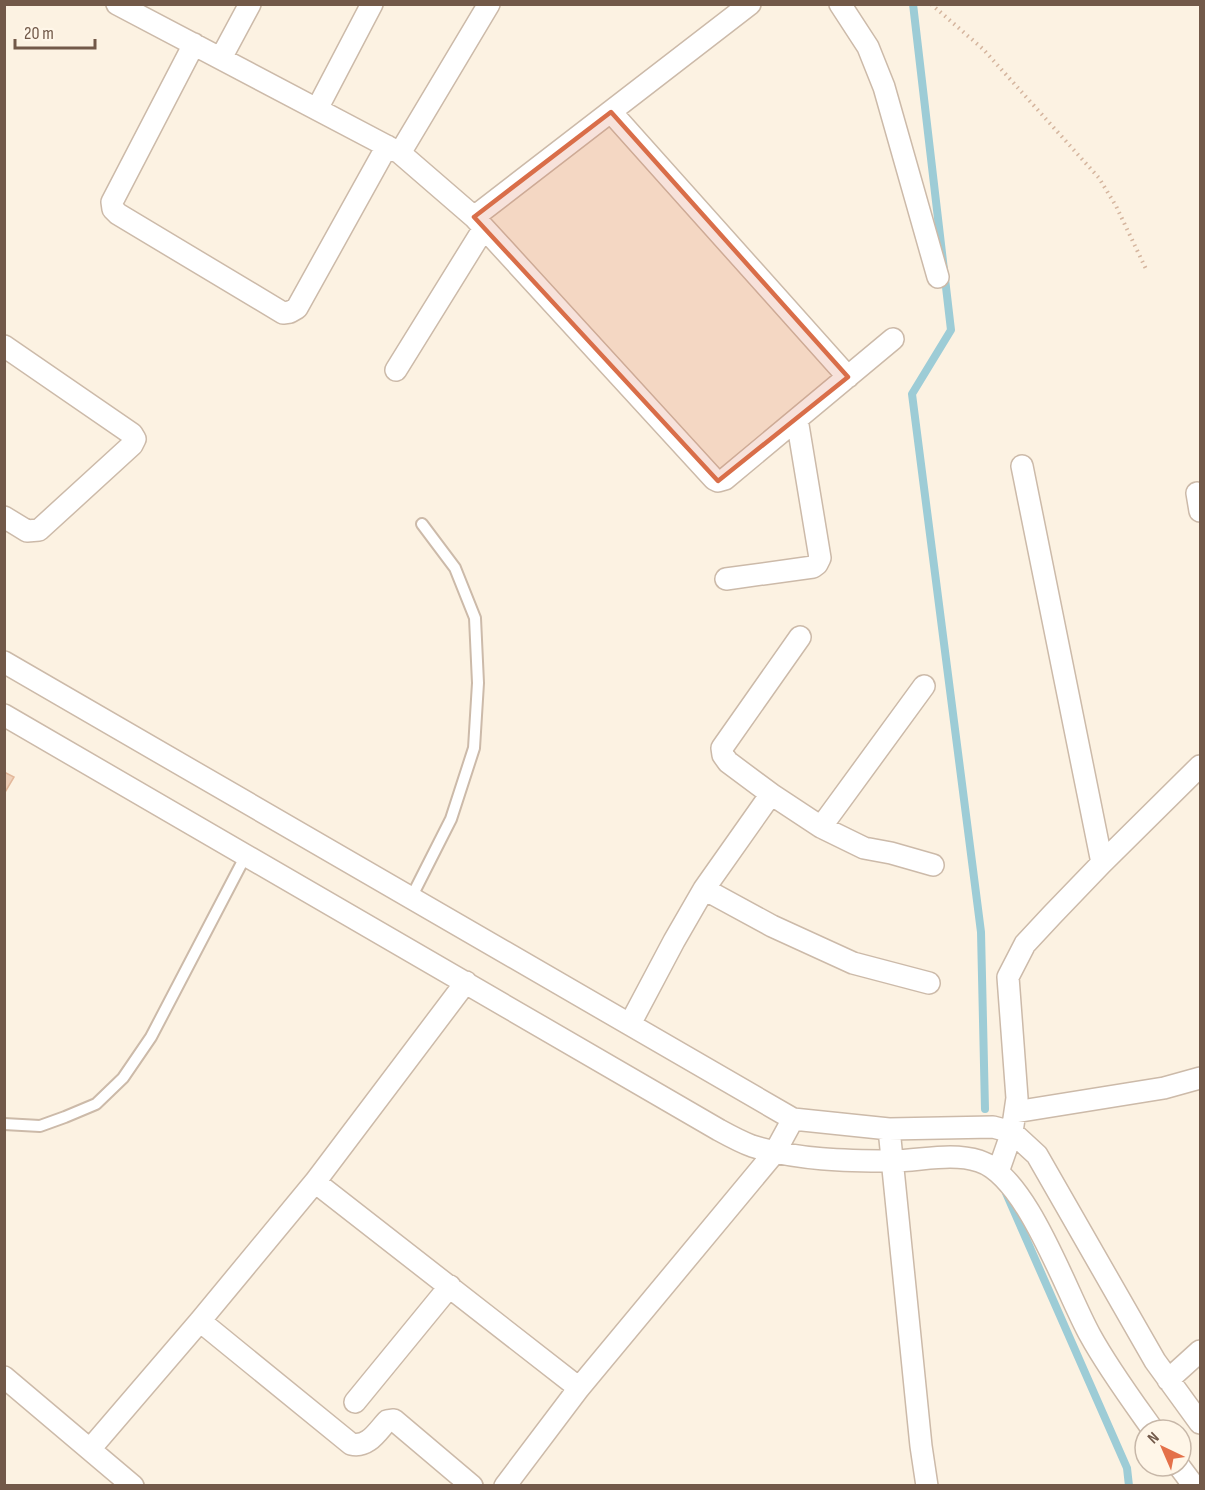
<svg xmlns="http://www.w3.org/2000/svg" width="1205" height="1490" font-family="'Sofia Sans Condensed',sans-serif">
<style>
.lines{fill:none;stroke-linecap:round;stroke-linejoin:round}
.stream{stroke:#9dccd6;stroke-width:8}
.building{fill:#f0d1ba;stroke:#e3b89b;stroke-width:1.5}
.lane-casing{stroke:#ccbaa9;stroke-width:14}
.street-casing{stroke:#ccbaa9;stroke-width:24}
.path{stroke:#d5b59e;stroke-width:4;stroke-dasharray:1.5 4.5;stroke-linecap:butt}
.lane{stroke:#fff;stroke-width:10}
.street{stroke:#fff;stroke-width:21}
.marked{fill:#d96e49;fill-opacity:0.2;stroke:#d96e49;stroke-width:4.5;stroke-linejoin:round}
</style>
<rect width="100%" height="100%" fill="#fcf2e2"/>
<g class="lines">
<!-- stream -->
<path class="stream" d="M913,4L951,330L912,394L981,932L985,1109
M1006,1193L1127,1468L1129,1486"/>
</g>
<!-- building -->
<path class="building" d="M4,772L14,777L4,794Z"/>
<g class="lines">
<!-- lane casing -->
<g class="lane-casing">
<path id="lane" d="M411,898L451,819L474,748L478,683L475,618L455,568L422,524
M4,1124L40,1126L65,1117L96,1104L123,1078L151,1037L246,855"/>
</g>
<!-- street casing -->
<g class="street-casing">
<path id="street" d="M117,4L400,153L474,217L750,4
M840,4L868,47L884,87L938,277
M194,44L112,202L113,209L118,214L283,313L290,312L297,308L387,146
M221,58L250,4
M317,109L372,4
M611,112L848,377
M400,153L489,4
M474,217L714,479L718,481L725,479L893,339
M4,346L132,434L135,439L132,445L39,530L27,531L4,517
M396,370L484,228
M1022,466L1102,863
M1197,493L1200,511
M726,579L813,567L817,564L820,558L797,419
M4,662L793,1119L889,1129L993,1127L1012,1132L1037,1155L1155,1361L1200,1423
M4,715L719,1130C730,1136 741,1142 752,1146C796,1160 847,1161 892,1161C920,1161 951,1152 979,1161C1027,1176 1066,1292 1090,1335C1108,1368 1131,1399 1153,1430
M771,794L728,762L723,755L722,748L800,637
M821,827L924,686
M704,889L772,926L853,963L929,983
M630,1024L674,941L704,889L771,794L821,827L864,848L891,853L933,865
M1015,1112L1164,1088L1200,1078
M889,1129L921,1446L927,1486
M998,1172L1012,1132L1017,1098L1008,977L1025,944L1052,915L1102,863L1200,766
M315,1182L466,982
M200,1321L351,1444C368,1448 377,1432 387,1421L394,1420L472,1486
M4,1377L133,1486
M1168,1380L1200,1351
M355,1402L450,1286
M91,1448L200,1321L315,1182L579,1388
M1179,1466L1194,1486
M505,1486L579,1388L775,1152L793,1119"/>
</g>
<!-- path -->
<path class="path" d="M931,4L983,49L1099,178L1116,206L1146,269"/>
<!-- lane -->
<use href="#lane" class="lane"/>
<!-- street -->
<use href="#street" class="street"/>
</g>
<!-- marked area -->
<path class="marked" d="M611,112L848,377L718,481L474,217Z"/>
<!-- border -->
<rect width="1205" height="1490" fill="none" stroke="#725949" stroke-width="12"/>
<!-- north arrow -->
<g transform="translate(1163 1448) rotate(316)"><circle r="28" fill="#fff6e8" stroke="#c7b7a8" stroke-width="1.5"/>
<path d="M0-4.5L10 22L0 15L-10 22Z" fill="#e47049"/>
<text y="-9" font-size="16" font-weight="bold" text-anchor="middle" fill="#725949">N</text>
</g>
<!-- scale -->
<path d="M15 39v9h80v-9" fill="none" stroke="#725949" stroke-width="3"/>
<text x="24" y="39" font-size="18" fill="#725949" stroke="#fff6e8" stroke-width="4.5" paint-order="stroke">20 m</text>
</svg>
